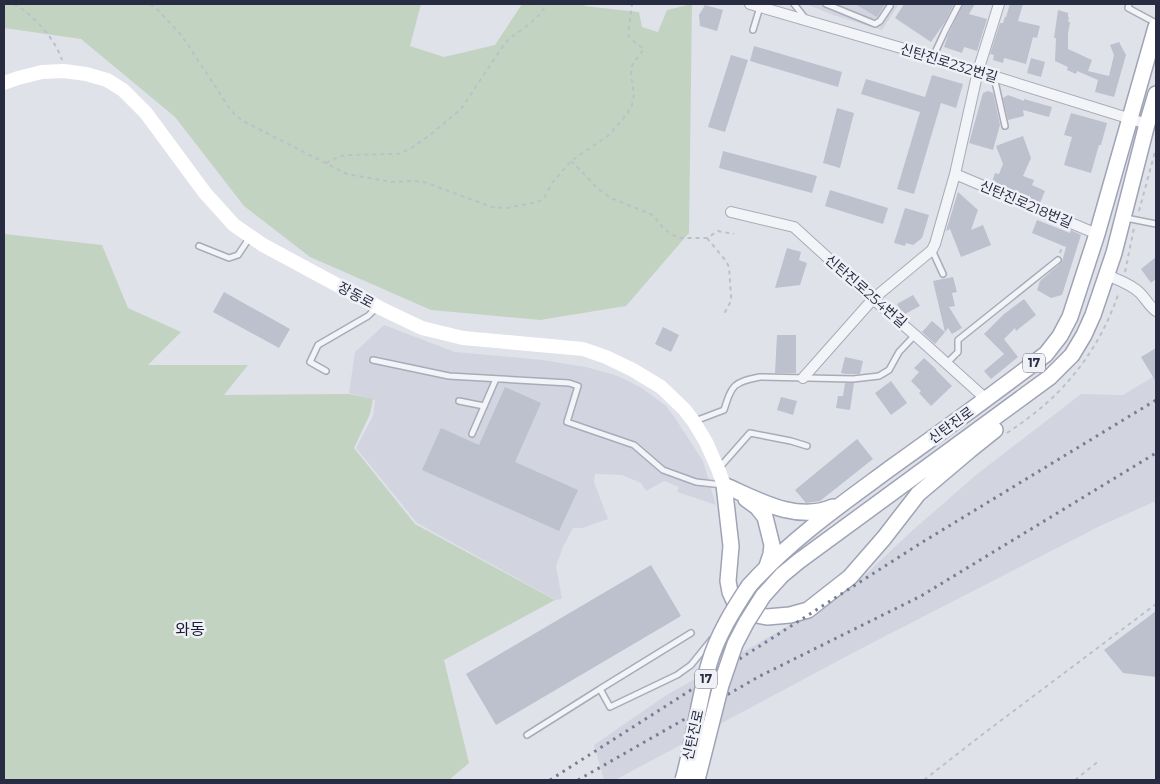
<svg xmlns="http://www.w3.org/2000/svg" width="1160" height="784" font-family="Montserrat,'Noto Sans KR',sans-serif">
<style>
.built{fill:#d2d4df}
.green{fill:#c2d4c1}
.building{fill:#bdc0cd}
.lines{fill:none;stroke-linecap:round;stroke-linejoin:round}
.lane-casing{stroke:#a9abb8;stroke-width:8}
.street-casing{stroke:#a9abb8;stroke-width:12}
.primary-casing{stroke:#9fa3b6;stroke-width:18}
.path{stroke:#bec0c9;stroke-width:2;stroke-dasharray:4 4;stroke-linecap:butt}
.lane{stroke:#f3f4f8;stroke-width:5}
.street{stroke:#f3f4f8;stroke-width:10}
.secondary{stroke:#fff;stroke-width:14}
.primary{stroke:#fff;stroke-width:15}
.rail{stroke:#797d94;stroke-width:3;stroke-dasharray:2.5 5;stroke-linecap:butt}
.primary-bridge-casing{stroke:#9fa3b6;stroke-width:18;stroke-linecap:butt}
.primary-bridge{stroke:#fff;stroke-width:15}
.labels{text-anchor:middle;stroke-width:5;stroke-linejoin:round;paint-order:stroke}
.shield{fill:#f0f1f7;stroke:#646778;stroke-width:1}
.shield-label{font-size:12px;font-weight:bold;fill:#282c42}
.street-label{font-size:14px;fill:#282c42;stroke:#f0f1f7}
.quarter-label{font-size:16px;fill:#1a1d33;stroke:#f0f1f7}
</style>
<rect width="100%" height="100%" fill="#e0e2ea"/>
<!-- built -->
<path class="built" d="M806,4H899L882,30L833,15Z
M384,325L455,352L542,360L586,367L618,376L642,388L666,406L675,418L703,461L716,505L677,492L679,487L664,481L646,491L641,483L622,475L595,474L594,482L608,519L582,528H573L563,547L556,566L562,599L556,600L417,523L356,448L373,416L375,400L349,393L355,352Z
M1156,375V501L1100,526L866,646L615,780H604L594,745L665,696L802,618L866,574L913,530L976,475L1081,394L1123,395Z"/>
<!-- green -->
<path class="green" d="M4,4H421L410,46L444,57L495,45L522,4H584L585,6L639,12L642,27L658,32L667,10L692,4L689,233L626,306L540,320L431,310L310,257L244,206L175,117L81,39L4,28Z
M4,234L102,245L128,308L181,332L148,365H248L224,395L349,394L373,399L370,414L354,448L415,524L555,600L444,660L469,763L449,780H4Z"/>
<!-- building -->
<path class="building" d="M855,4H885L877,17Z
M904,4H954L945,22L931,42L895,18Z
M963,4H975L969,14L987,19L977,51L964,47L962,53L944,47L948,35Z
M1010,4H1023L1018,21L1040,26L1037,38L1033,37L1026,64L1004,58L1003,63L993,60L994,55L990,54L1000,23H1003L1005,17H1006Z
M705,5L723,10L717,31L700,26L699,15Z
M1058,10L1068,13V17H1069L1068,22H1070L1068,34V49L1092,60L1088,71L1109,76L1114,55L1110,45L1119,42L1126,55L1114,97L1095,92L1098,80L1077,71L1076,74L1067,70L1068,67L1055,61L1056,38H1054Z
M754,46L842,72L838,87L750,61Z
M731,55L748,60L725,132L708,127Z
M1031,58L1045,62L1041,77L1027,73Z
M932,75L963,84L956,108L941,103L914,194L897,189L920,112L861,94L866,79L925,97Z
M988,91L993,93L1000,125L993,150L969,143L983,93Z
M1008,95L1024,101V99L1052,107L1049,117L1023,110L1024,116L1008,120L1003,98Z
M837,108L854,113L840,168L823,163Z
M1071,113L1107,123L1101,145H1099L1091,173L1064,165L1072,137L1064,135Z
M1023,136L1031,158L1023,176L1034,180L1032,185L1045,191L1040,203L992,182L995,173L999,174L1003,164L996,146Z
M723,151L817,176L812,193L719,168Z
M830,190L888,208L883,224L825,206Z
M958,192L978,210L971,230L983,225L991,245L961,257L950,229L946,231Z
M905,208L929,215L922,238L913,245L906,243L905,246L894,243Z
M1037,220L1070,233L1071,230L1081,235L1062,295L1051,298L1037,290L1040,281L1062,262L1066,247L1032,233Z
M787,248L801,252L799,260L807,263L800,285L775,288Z
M1156,257V279L1151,283L1141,269Z
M953,277L957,292L952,293L955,306L949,307L962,328L952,334L948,328L945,332L933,281Z
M224,292L290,329L279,348L213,312Z
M913,295L920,306L903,315L897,304Z
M1024,299L1036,315L1016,331L1015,328L1004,339L1018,357L991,379L984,371L1004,354L984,334L1004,314Z
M932,321L945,332L935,344L922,332Z
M663,327L679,335L671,352L655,344Z
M777,335H796V373H775Z
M1156,348V382L1141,357Z
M845,357L863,361L860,374H846L841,373Z
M924,358L936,369V370L952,386L931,406L919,393L921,391L911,381L919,372L914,368Z
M891,381L907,403L891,415L875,393Z
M845,383H854L850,410L836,408L838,396H843Z
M505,387L541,403L515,462L578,490L559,531L422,470L441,428L479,445Z
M781,397L797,401L793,415L777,410Z
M857,439L873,459L820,501L806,503L795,490Z
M651,565L681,616L496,725L466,674Z
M1156,611V677L1123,673L1104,650Z"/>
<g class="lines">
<!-- lane casing -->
<g class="lane-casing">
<path id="lane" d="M794,4L805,18
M826,4L875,24L880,21L890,6V4
M1129,4L1128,8L1156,23
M753,30L760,7
M933,57L945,31L959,4
M994,77L1005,126
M1126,218L1156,224
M199,246L229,258L238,255L250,237
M932,250L943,274
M373,360L449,376L569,383L578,386L567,422L634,445L663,470L696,482L723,485
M947,363L958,352V340L1058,260
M326,371L310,362L318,345L368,316L377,307
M459,401L484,406
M695,421L724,410C732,385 733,382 760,377L853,379L879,376L889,370L899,352L915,335
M472,434L496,379
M720,467L750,433L791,441L807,446
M600,689L691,633
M527,735L600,689L610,707L677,675L691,665L712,639"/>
</g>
<!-- street casing -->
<g class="street-casing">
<path id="street" d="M750,4L932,57L1147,124
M955,174L1097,234
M731,212L794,227L873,299L915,335L986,399
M1107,275C1118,280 1131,284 1140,293C1146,299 1149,306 1156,311
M803,378L873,299L932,250L935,244L955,174L978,71L999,4"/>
</g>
<!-- primary casing -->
<g class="primary-casing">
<path id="primary" d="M724,485L731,546L728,581L730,592L735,603L751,614L767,617L790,615L808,610L850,577L884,538L918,494L970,450L995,430
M724,485C756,499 796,523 833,507
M746,499L757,507L765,517L772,545L771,554L767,566
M749,586C791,539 842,504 892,467C944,430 995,393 1046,354L1060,336L1070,317L1097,234L1156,27
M763,596L782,575L799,561L1050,377L1072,355L1084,335L1093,315L1114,253L1147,124L1156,94"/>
</g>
<!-- path -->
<path class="path" d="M14,4C34,15 55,39 62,60
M150,4L158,10L182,36L228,106L235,115L243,121L347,174L392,182L415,181L424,182L492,207L507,208L537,202L542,200L544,198L552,183L571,161L609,135L627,114L632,105L634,95L631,74V68L634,62L644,49L632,40L628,35L632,4
M571,161L583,173L598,189L611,198L653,215L664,229L678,238H707L718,231L734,234
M326,163L340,156L348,155L398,154L410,149L430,135L461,109L505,43C518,30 538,22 546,4
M1139,211L1156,148
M707,238L726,261L729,267L731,296V301L724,314
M1060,253L1067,232
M1125,272L1134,228
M1007,433C1022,423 1037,412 1050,400C1082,370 1105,334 1119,292
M924,780L983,734L1156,604
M1075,780L1100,760"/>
<!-- lane -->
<use href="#lane" class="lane"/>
<!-- street -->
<use href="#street" class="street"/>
<!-- secondary -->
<path class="secondary" d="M4,83L18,78L42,72L64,71L86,74L107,80L123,90L146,113L205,193L234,225L263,245L378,307L422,328L463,338L583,349L606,357L633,370L661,387L684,409L694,422L706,442L718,469L724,485"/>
<!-- primary -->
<use href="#primary" class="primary"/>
<!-- rail -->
<path class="rail" d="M550,780L921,543L1156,400
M578,780L760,676L921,596L1156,453"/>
<!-- primary-bridge casing -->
<g class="primary-bridge-casing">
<path id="primary-bridge" d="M683,780C694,742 698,702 709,664C717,636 733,610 749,586
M697,780L721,685L735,644L746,623L763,596"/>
</g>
<!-- primary-bridge -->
<use href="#primary-bridge" class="primary-bridge"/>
</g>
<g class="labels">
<!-- shield labels -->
<g class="shield">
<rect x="1023" y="353.5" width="22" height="19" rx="4"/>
<rect x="695" y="669.5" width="22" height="19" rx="4"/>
</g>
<g class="shield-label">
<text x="1034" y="367">17</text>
<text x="706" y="683">17</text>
</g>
<!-- street labels -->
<g class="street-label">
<text transform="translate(949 63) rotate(17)" y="5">신탄진로232번길</text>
<text transform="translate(1026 204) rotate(23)" y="5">신탄진로218번길</text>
<text transform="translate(866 291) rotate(41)" y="5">신탄진로254번길</text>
<text transform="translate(356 295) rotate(28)" y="5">장동로</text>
<text transform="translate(951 425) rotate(-36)" y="5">신탄진로</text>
<text transform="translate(693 735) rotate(-77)" y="5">신탄진로</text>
</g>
<!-- quarter labels -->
<g class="quarter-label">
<text x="190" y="635">와동</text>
</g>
</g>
<!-- border -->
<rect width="1160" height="784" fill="none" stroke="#282c42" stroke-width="10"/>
</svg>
